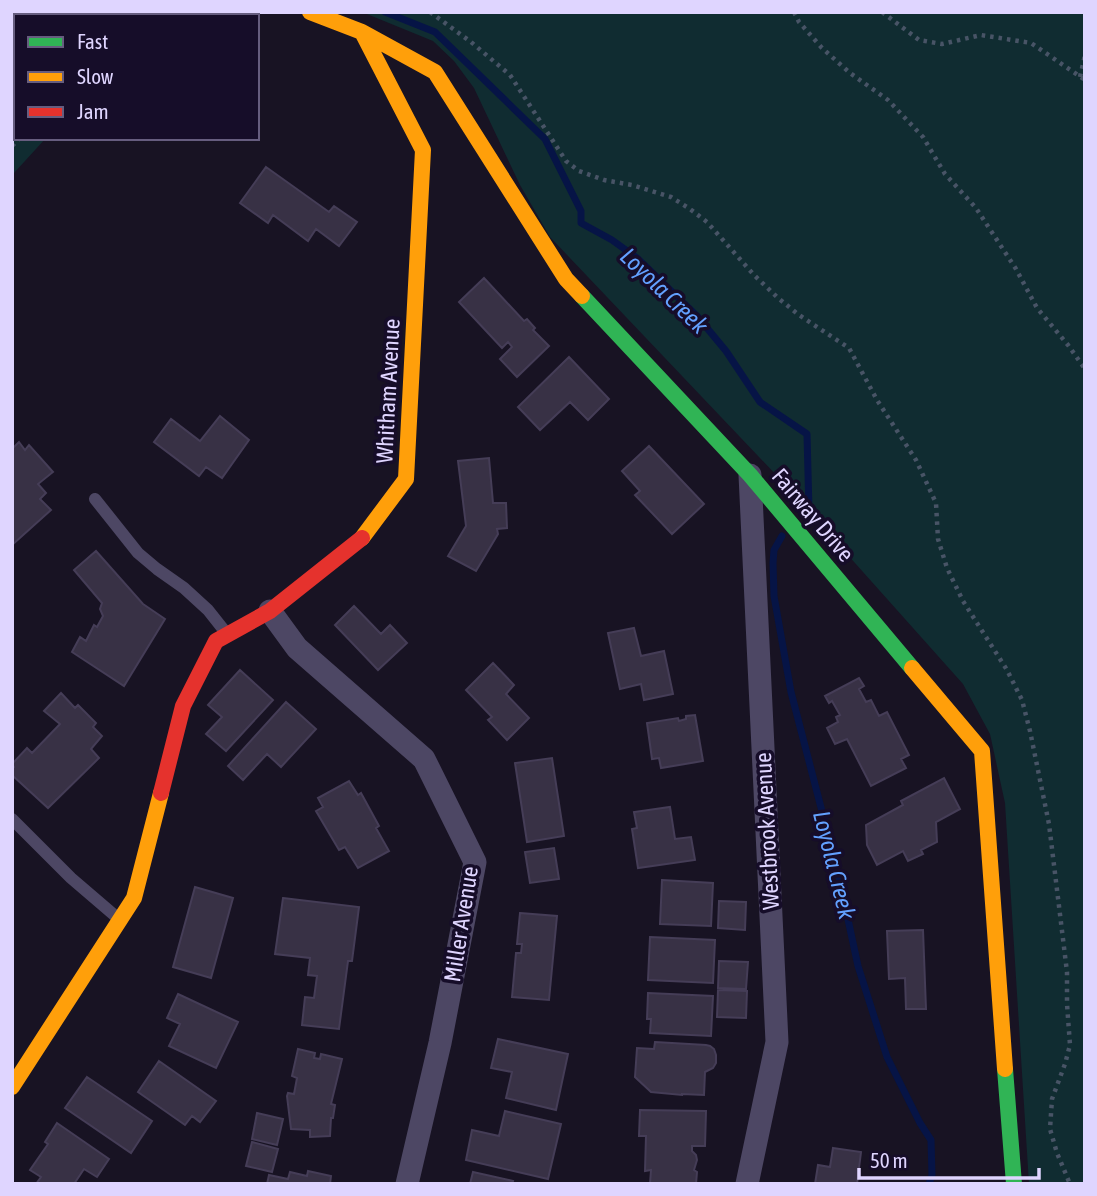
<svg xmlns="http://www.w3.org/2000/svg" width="1097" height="1196" font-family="'Asap Condensed',sans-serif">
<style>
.green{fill:#102c31}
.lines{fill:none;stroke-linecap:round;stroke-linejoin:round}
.stream{stroke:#061446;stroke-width:7}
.building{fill:#383145;stroke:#453d57;stroke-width:2}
.path{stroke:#485466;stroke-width:4.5;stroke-dasharray:3.5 5;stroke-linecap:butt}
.lane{stroke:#4d4764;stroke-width:12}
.street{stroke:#4d4764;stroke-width:23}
.fast{stroke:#30b455;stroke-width:16}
.slow{stroke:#ff9f0a;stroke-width:16}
.jam{stroke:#e5322d;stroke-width:16}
.labels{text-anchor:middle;stroke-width:7;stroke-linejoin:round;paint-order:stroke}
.street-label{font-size:23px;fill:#dfd5ff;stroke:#160d29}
.water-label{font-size:24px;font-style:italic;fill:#63a1ff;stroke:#160d29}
</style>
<rect width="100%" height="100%" fill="#181323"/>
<!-- green -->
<path class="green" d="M12,12H162L158,16H16V138H46L14,173L12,178Z
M362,12H1085V1184H1029L1005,803L990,734L963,684L780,479L550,237L520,185L474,88L454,61L433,41Z"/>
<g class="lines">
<!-- stream -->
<path class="stream" d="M385,12L435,32L545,139L581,211V223L612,240L637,258L697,316L726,351L760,402L807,434L809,511
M782,536L774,550L773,563L774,596L791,692L838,873L858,966L887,1057L920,1123L931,1140L932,1175L929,1184"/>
</g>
<!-- building -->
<path class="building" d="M266,167L329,212L334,206L357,222L339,246L316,229L308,241L273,215L268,223L240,203Z
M484,278L524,321L527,319L535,328L533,330L549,346L517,377L500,359L512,347L508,342L502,348L459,302Z
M569,357L609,399L588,420L570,402L540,430L518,407Z
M220,416L249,440L222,478L206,467L199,476L154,442L171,419L200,441Z
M19,442L25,450L29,445L53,472L38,484L46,493L40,499L51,510L12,545V449Z
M649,446L704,504L672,534L635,495L640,491L622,471Z
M489,458L493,503H506L507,528L497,529L498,534L476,571L448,556L466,526L458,461Z
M96,551L143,604L165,619L124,686L72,652L80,637L86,641L94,625L97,627L103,616L100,609L102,603L74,570Z
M354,606L381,634L390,625L407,643L378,670L335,625Z
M634,628L641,656L664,651L673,694L644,700L641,684L620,689L608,633Z
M493,663L514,685L506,694L529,718L507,740L488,720L492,717L466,690Z
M240,670L273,700L226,751L206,734L222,717L208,705Z
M859,678L864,686L859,689L866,702L871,700L879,716L887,712L909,755L901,759L906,768L871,786L847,739L835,744L827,728L838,722L836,717L840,715L832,701L829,703L825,696Z
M61,693L75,708L78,705L96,723L93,727L102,736L91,749L99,758L48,808L12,775V769L14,767L12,764L27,748L32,753L60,724L44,711Z
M286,702L316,729L281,767L267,754L243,780L228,766Z
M695,715L703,761L661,768L659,758L652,759L647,723L678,718L679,721L686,719V716Z
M552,758L564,836L527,842L515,763Z
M944,778L960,809L936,822L937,842L921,850L923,854L908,861L903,851L877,865L867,845L866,825L903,805L901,801Z
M349,781L358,795L361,793L379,826L376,828L389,851L358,868L345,847L339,850L316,811L323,807L318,798Z
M670,807L675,839L691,837L695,860L638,868L632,829L637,828L634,812Z
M554,848L559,879L530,883L525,852Z
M662,880L713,883L711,926L660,924Z
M195,887L233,898L211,978L173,967Z
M283,898L359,907L352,961H348L339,1029L302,1025L305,997L314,998L317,976L308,975L310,958L275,954Z
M719,901L746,902L745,930L718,928Z
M520,913L557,916L549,1000L512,997L516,953H521L522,944H517Z
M923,930L926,1009H906L905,978L889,979L887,931Z
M650,937L715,940L713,983L648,980Z
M719,961L748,962L746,989L718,988Z
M718,990L747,991L746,1018L717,1017Z
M648,993L713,996L711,1036L650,1033L651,1019H647Z
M178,994L238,1022L216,1068L169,1046L180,1024L167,1018Z
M498,1039L568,1054L556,1110L506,1098L512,1072L491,1068Z
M655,1042L706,1045L710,1046L714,1049L716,1055V1063L713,1068L705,1072L704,1095L682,1094V1095L651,1092L635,1077L637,1048L654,1049Z
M298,1049L315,1053L314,1058L320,1059L321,1054L342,1059L331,1104L335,1105L333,1118H331L330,1136L310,1137V1130L291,1129L287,1096L288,1093L294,1094L297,1078L292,1076Z
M159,1061L216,1101L200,1122L192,1116L185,1125L138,1092Z
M87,1077L152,1121L131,1153L65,1108Z
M640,1110L706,1111L705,1146H692V1151L696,1155L697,1160L694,1170L697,1172L696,1184H650L651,1170L645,1171L646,1136H639Z
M505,1111L561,1124L548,1179L466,1160L472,1130L499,1136Z
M257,1113L283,1119L277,1145L252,1139Z
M57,1123L109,1159L97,1177L84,1169L74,1184H36L41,1177L30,1170L48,1144L45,1142Z
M252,1142L278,1149L272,1172L246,1166Z
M833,1148L861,1152L857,1184H815L818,1165L830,1167Z
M308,1171L331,1176L330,1184H267L269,1175L288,1179L290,1172L307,1176Z
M473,1172L513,1181L512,1184H470Z"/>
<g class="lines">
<!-- path -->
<path class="path" d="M131,12L136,16L143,12
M430,12L471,42L510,75L566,161L579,171L604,180L632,185L671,197L690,209L707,222L754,275L778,298L799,315L849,348L877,400L916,460L936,503L938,539L947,568L963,601L1007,670L1022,700L1030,731L1049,824L1067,972V1004L1070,1045L1065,1064L1052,1099L1050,1129L1057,1153L1070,1184
M794,12L799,22L822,48L850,73L888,100L923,137L945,174L976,208L1016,269L1037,308L1068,345L1085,369
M882,12L919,40L942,44L981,35L1031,43L1085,80
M1084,12L1085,13
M1080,77L1085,55
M12,146L20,138"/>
<!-- lane -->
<path class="lane" d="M95,499L138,553L157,569L184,588L208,610L227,634
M12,819L71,878L120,920"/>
<!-- street -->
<path class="street" d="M270,611L297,648L424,759L475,862L440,1043L407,1184
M747,1184L777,1042L750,475"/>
<!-- fast -->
<path class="fast" d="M582,296L750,475L912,668
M1005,1069L1014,1184"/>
<!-- slow -->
<path class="slow" d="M310,12L362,32L435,72L566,279L582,296
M362,32L423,150L406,479L362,538
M912,668L982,751L1005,1069
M12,1087L134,898L161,793"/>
<!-- jam -->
<path class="jam" d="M161,793L183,706L216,641L270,611L362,538"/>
</g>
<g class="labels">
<!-- street labels -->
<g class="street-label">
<text transform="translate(388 391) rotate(-87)" y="8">Whitham Avenue</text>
<text transform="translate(813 515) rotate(50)" y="8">Fairway Drive</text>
<text transform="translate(767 831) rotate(-93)" y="8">Westbrook Avenue</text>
<text transform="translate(461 924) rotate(-81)" y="8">Miller Avenue</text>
</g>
<!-- water labels -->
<g class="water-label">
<text transform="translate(664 291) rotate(44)" y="8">Loyola Creek</text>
<text transform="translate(834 865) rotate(76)" y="8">Loyola Creek</text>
</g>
</g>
<!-- border -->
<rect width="1097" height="1196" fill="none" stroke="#dfd5ff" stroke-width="28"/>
<!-- legend -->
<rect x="14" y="14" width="245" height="126" fill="#160d29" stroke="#665d7f" stroke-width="2"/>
<rect x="28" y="37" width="35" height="10" fill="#30b455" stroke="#665d7f" stroke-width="2"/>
<text x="77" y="49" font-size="21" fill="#dfd5ff">Fast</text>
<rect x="28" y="72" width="35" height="10" fill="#ff9f0a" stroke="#665d7f" stroke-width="2"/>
<text x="77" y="84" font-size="21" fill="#dfd5ff">Slow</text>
<rect x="28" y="107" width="35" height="10" fill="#e5322d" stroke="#665d7f" stroke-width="2"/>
<text x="77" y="119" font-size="21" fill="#dfd5ff">Jam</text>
<!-- scale -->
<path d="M859 1168v10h180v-10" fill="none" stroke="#dfd5ff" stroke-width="3.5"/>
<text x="870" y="1168" font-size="21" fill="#dfd5ff" stroke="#160d29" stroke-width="5" paint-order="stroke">50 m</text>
</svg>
